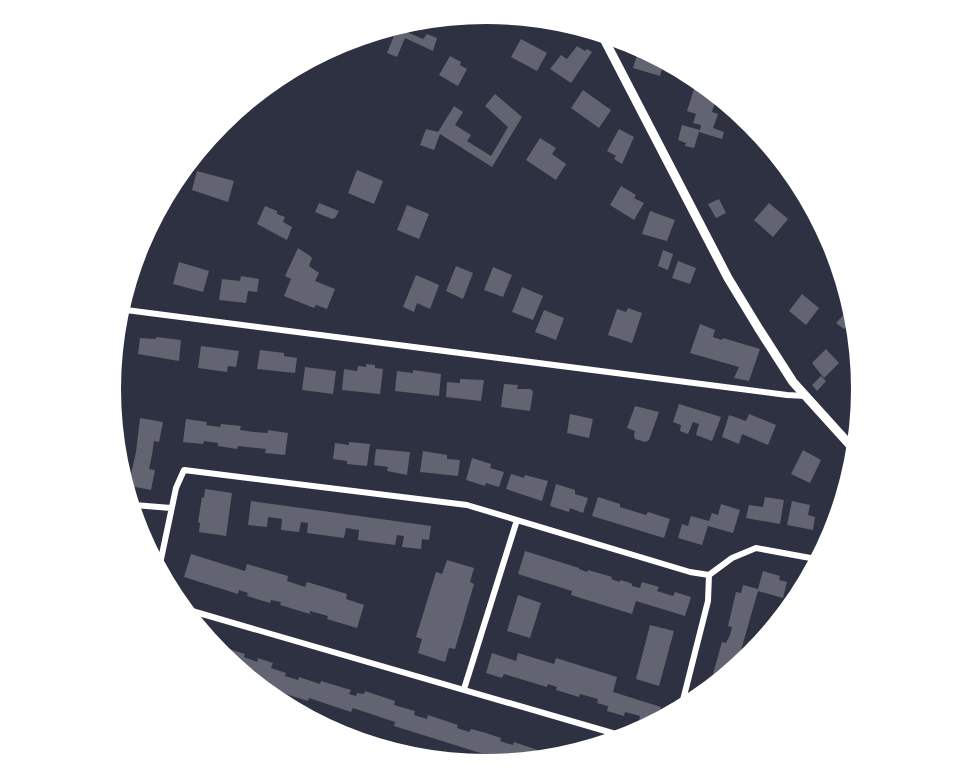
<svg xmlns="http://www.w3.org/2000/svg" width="972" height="778" font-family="'Fira Sans',sans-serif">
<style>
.building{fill:#626471}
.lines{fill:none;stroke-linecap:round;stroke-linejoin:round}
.minor{stroke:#fff;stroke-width:6}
.tertiary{stroke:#fff;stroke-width:9}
</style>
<rect width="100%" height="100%" fill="#2d3142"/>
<!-- building -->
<path class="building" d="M402,30L423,39L427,34L437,38L433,51L405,38L397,57L387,53L396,31Z
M521,39L547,53L537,71L511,57Z
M577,46L585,51L587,49L592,52L571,83L550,69L561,55L567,59Z
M639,48L663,65L660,76L633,68Z
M450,56L461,62L460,65L467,69L458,86L439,75Z
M695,86L716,99L712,112L718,114L713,128L724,132L722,139L699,132L694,148L685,146L686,143L678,140L682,125L700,130L701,125L693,123L696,114L687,111Z
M583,90L611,110L599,128L571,108Z
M495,94L522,117L492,167L440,134L434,150L420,145L426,129L438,132L454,106L463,112L455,125L471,135L467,141L491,156L508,127L485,106Z
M619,129L634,137L622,164L614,159L616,156L607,151Z
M540,138L556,148L552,154L566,164L556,180L526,160Z
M357,170L383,181L374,204L348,193Z
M197,171L234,181L228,202L192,190Z
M621,186L636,195L634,198L644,203L634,220L610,205Z
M719,199L726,213L716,218L708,204Z
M319,203L339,211L335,218L332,219L315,212Z
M769,203L788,219L773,237L754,220Z
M407,205L429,214L419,239L397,230Z
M265,206L277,211V214L285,217L283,222L292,227L287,240L257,224Z
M650,211L675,220L667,241L642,234Z
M298,248L310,256L312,258L309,266L319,273L315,281L335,289L327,309L316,305L314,308L284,296L291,279L285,276Z
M663,250L673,254L668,270L658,266Z
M678,261L696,268L690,284L672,278Z
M179,262L209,271L203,292L173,284Z
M456,266L473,273L463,299L446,291Z
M493,267L512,275L503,297L484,290Z
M416,275L439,285L430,309L417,303L414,312L403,307Z
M241,276L259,279L257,292L248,291L246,303L219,300L222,279L240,281Z
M522,287L543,296L533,320L512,312Z
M802,294L819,308L806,325L789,311Z
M628,308L642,313L632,343L608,335L617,309L626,312Z
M544,310L564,318L556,340L535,332Z
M846,312L849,324L844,329L836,323Z
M700,324L715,330L713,337L722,340L723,338L760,349L749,381L734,378L739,367L690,353Z
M156,337L181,340L179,361L138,354L140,338L156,339Z
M201,346L239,351L236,367L228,366L227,372L198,368Z
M826,349L839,363L824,378L812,363Z
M260,350L284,353V356L297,358L295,373L257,369Z
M366,364L375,365V368L383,369L380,394L342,390L344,369L357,371L358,366L366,367Z
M305,367L336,371L333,394L302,390Z
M413,370L441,374L439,396L395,391L397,371L413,373Z
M821,376L826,381L817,391L812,385Z
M460,379L484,380L481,401L446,397L447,382L460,383Z
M504,384L518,385L517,389H531L533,392L530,411L501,407Z
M679,404L721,417L712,441L696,435L699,424L693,422L688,434L680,431L681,425L673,422Z
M635,406L659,412L649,440L645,442L635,439L634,435L635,431L627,428Z
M570,414L593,419L589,438L567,433Z
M749,414L776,425L768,445L742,434L739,444L722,437L729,415L746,421Z
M140,418L163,422L159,442L154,441L152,455L149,469L155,470L151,490L130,486L129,483L136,452Z
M186,419L207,422L206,425L220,427L221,424L241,426L240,430L254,432L268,433V430L288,433L285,455L265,453L266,449L238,446L237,449L218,446V443L204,441L203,444L183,442Z
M349,442L370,444L367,466L347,464V461L333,459L335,443L349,445Z
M376,449L410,452L407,475L387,471L388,467L374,465Z
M803,450L821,460L810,483L791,474Z
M423,451L447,455V459L460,460L458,476L420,472Z
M472,458L491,464L490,468L504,472L499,487L486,483L485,486L466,480Z
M511,474L524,478L525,475L548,481L542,501L506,489Z
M556,484L575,490V494L588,498L583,513L570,508L569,512L550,506Z
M205,489L232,493L226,536L199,532L200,523L198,522L202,497L204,498Z
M598,497L620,504V507L646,515L648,512L670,519L664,538L592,516Z
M765,497L784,500L780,524L746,518L749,505L763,507Z
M251,501L431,526L429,540L422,539L421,549L402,547L404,536L397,535L395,545L358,540L359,530L352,529L346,528L344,538L307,533L308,523L301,522L299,532L281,530L282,519L268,517L267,527L248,525Z
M792,501L810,505L808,515L815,517L813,530L787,525Z
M721,504L740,510L733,533L708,526L702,545L678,538L682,524L688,526L691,516L709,521L712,513L718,515Z
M525,551L579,568V569L587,572L588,570L612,577L611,579L620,582V580L628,582L632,584V586L640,588L642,582L659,587L657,591L673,596L675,592L691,597L685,616L636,601L632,614L571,595L572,591L518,574Z
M191,554L245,571L247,564L288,576L287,581L305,587L307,582L347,594L346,599L364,605L357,628L327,619L328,616L310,611V614L280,605L281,602L271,600L270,603L247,596L248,593L239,590L238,594L184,577Z
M447,560L474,568L470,582L474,584L455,649L449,648L445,662L418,653L422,639L416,637L436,572L442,574Z
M763,571L780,576L779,580L787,582L783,598L758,591L737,664L716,678L717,675L713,674L722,642L726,643L730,635L732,627L728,626L736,592L741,593L743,585L758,589Z
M518,595L541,603L530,638L507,631Z
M650,625L674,631L659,686L636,679Z
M213,644L245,654L244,657L257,662L258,658L273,663L271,668L286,673L285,676L298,680L299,677L320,684L321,681L351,690L349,694L356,696L357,693L364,694L365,691L395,701L394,705L415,711L414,715L427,719L428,715L458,725L457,728L469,732L471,729L486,733L501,738L500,741L506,743L513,745L514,742L543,752V753L506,761L394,726L395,722L353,708L351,712L309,698L308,701L273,690L266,685L267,682L257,679L220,654Z
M492,653L516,661L518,653L554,664L556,658L617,677L613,692L661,707L659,717L648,723L639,721L640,716L625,712L624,716L607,711L608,706L597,703L598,699L580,694L579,697L556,690L557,687L548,684L547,687L504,674L502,678L486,673Z"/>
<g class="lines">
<!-- minor -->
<path class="minor" d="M126,310L787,395L805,396
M134,505L171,508
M160,564L176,488L184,470L467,505L690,572L709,575L732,558L756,548L816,559
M192,611L626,737
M464,689L517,520
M683,700L708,601L709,575"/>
<!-- tertiary -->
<path class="tertiary" d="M603,37L728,278L759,329L793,382L850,445"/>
</g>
<!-- crop -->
<path d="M0 0H972V778H0ZM121 389a365 365 0 1 1 730 0a365 365 0 1 1-730 0Z" fill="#fff" fill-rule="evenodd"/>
</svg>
